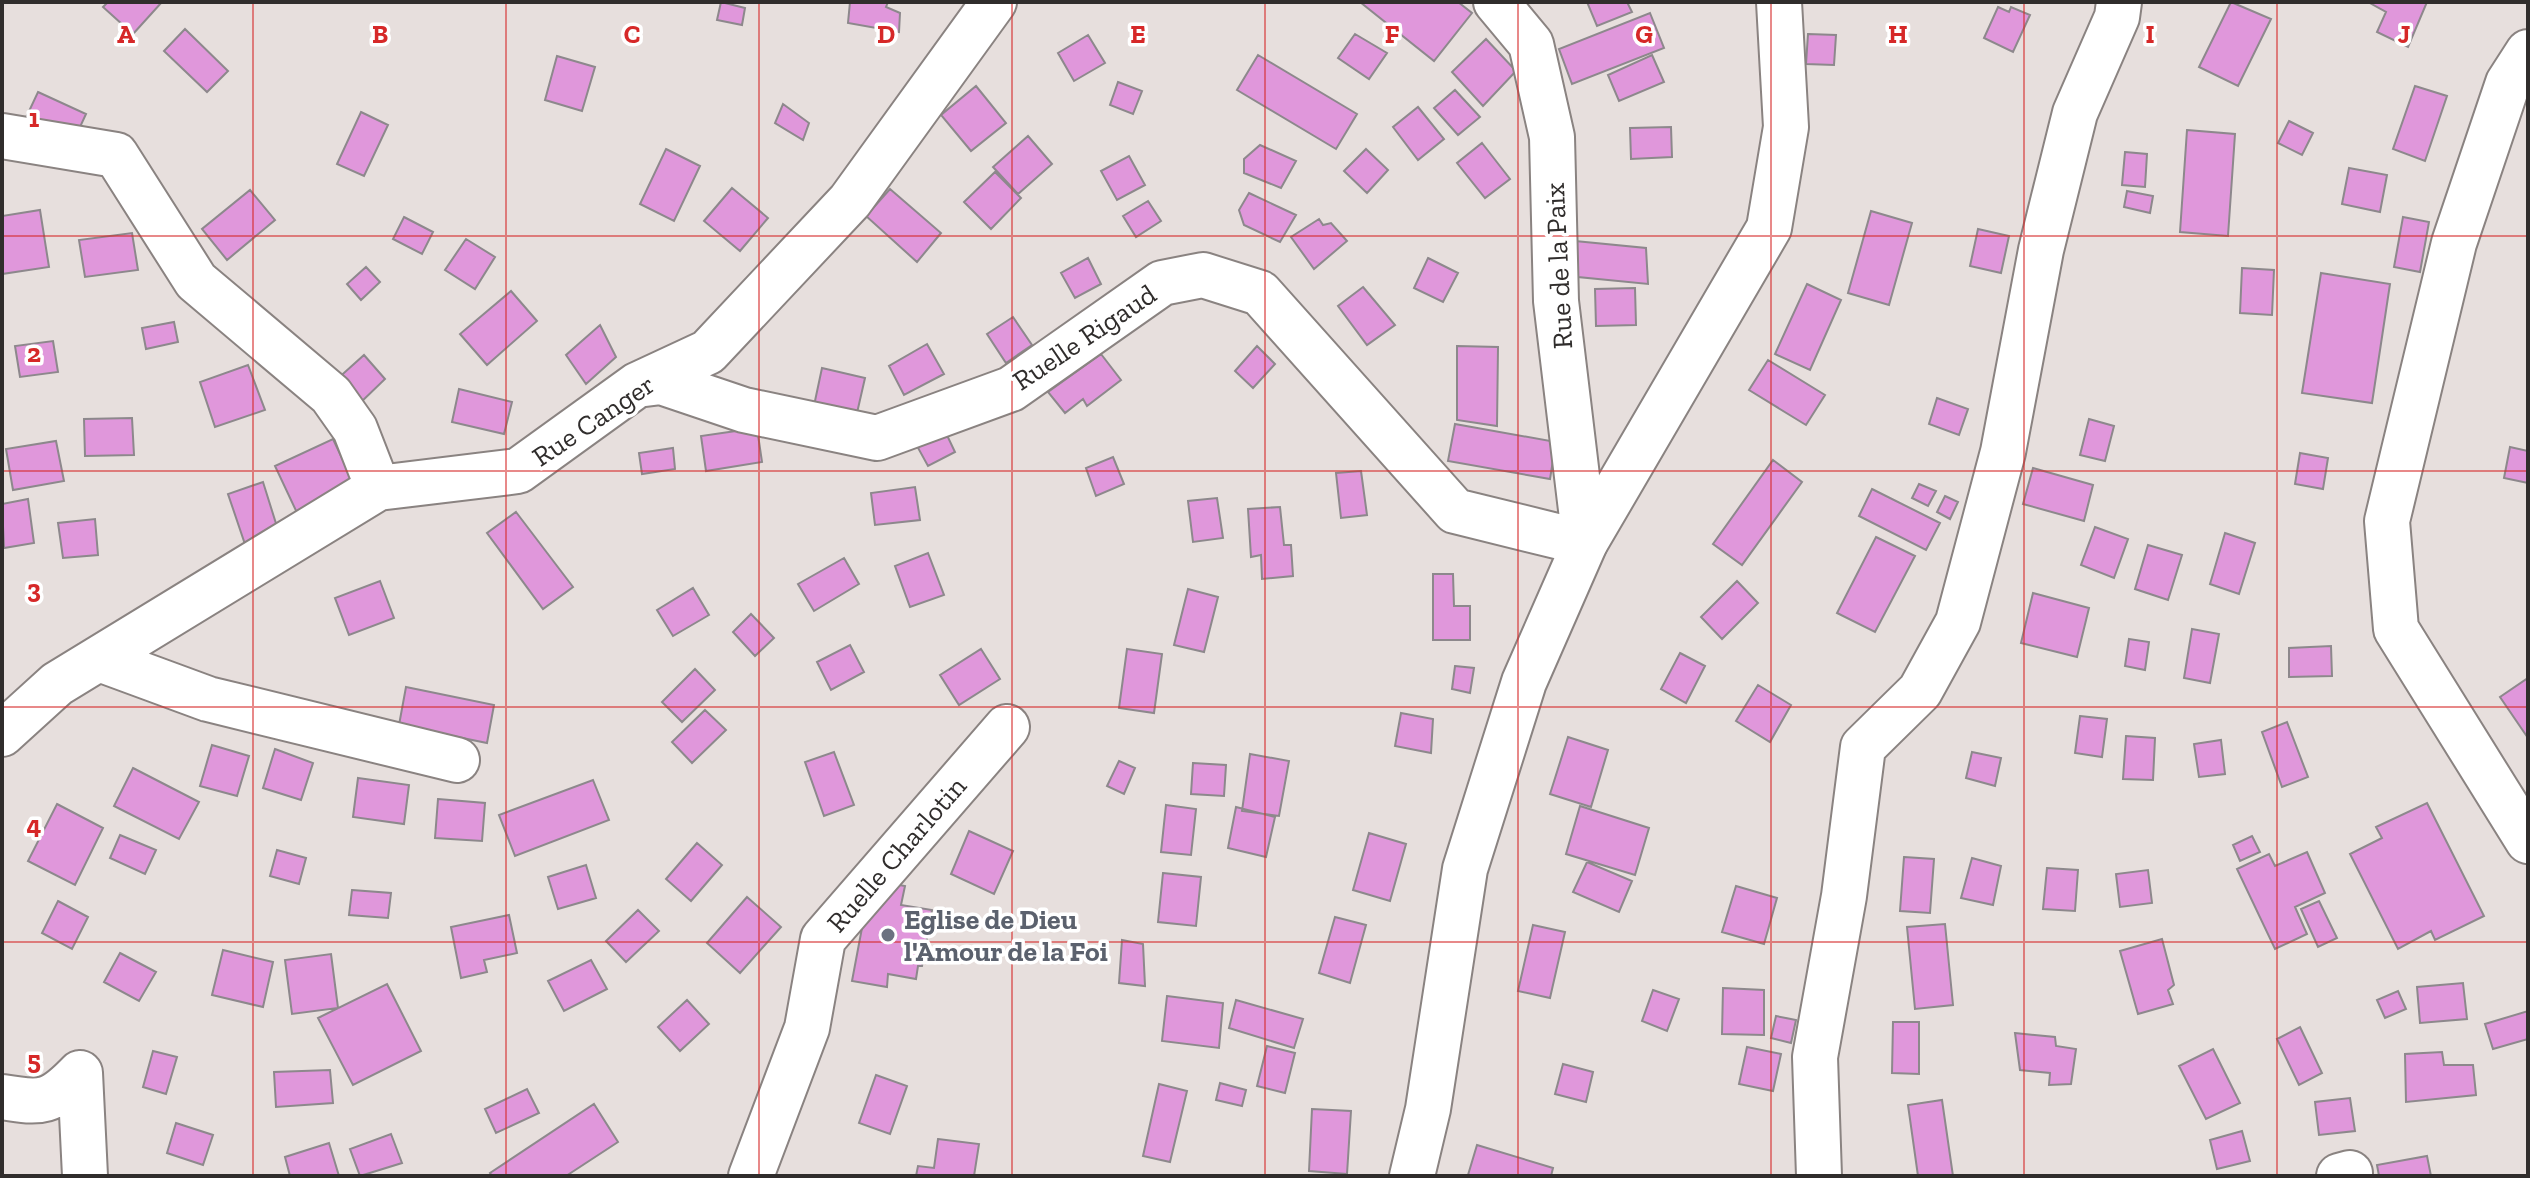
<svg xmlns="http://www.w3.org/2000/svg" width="2530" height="1178" font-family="'Zilla Slab',serif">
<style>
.building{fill:#e097db;stroke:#8d888c;stroke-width:2}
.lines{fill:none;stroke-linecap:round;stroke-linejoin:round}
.street-casing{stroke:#8a8381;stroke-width:48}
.secondary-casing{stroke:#8a8381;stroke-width:48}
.street{stroke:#fff;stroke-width:44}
.secondary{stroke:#fff;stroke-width:44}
.grid{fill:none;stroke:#d62828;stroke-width:2;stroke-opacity:0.55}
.worship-dot{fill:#6b7280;stroke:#fff;stroke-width:3}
.labels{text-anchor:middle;stroke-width:7;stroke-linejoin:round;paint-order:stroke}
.street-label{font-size:28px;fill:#302d2c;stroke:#fff}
.worship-label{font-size:28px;font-weight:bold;fill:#5b616d;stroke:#fff;text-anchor:start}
.grid-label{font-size:26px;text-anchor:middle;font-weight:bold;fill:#d62828;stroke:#fff;stroke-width:7;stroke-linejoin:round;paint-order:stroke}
</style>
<rect width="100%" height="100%" fill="#e7dfdd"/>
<!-- building -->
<path class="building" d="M108,2H162L133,34L103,7Z
M721,2L745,8L742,25L717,20Z
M850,2H888L886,7L900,13L899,32L848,23Z
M1360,2H1458L1472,13L1434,61Z
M1587,2H1627L1632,12L1597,26Z
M2231,2L2271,19L2238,86L2199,67Z
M2368,2H2427L2408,47L2377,32L2386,12Z
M1998,7L2009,12L2011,7L2030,15L2013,52L1984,38Z
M1650,13L1664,48L1572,84L1559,49Z
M185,29L228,71L207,92L164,51Z
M1355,34L1387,53L1369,79L1338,58Z
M1808,34L1836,35L1834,65L1806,64Z
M1088,35L1105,63L1074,81L1058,53Z
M1486,39L1516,71L1483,106L1452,72Z
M1258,55L1357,114L1336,149L1237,90Z
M1652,55L1664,82L1619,101L1608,75Z
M557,56L595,67L582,111L545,100Z
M1118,82L1142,91L1133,114L1110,105Z
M976,86L1006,123L971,151L941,115Z
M2415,86L2447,96L2425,161L2393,149Z
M1455,90L1480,117L1458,135L1434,108Z
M38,92L86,114L63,164L15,141Z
M783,104L809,123L803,140L775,123Z
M1418,107L1444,139L1418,160L1393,127Z
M361,112L388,125L364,176L337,164Z
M2289,121L2313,133L2302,155L2278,143Z
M1671,127L1672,157L1631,159L1630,128Z
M2187,130L2235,134L2228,236L2180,232Z
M1028,136L1052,164L1018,194L993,167Z
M1482,143L1510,179L1485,198L1457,163Z
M1260,145L1296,161L1281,188L1244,173V159Z
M666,149L700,166L674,221L640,204Z
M1366,149L1388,170L1367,193L1344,171Z
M2125,152L2147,154L2145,187L2122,185Z
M1129,156L1145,185L1117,200L1101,171Z
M2349,168L2387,175L2380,212L2342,204Z
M995,172L1021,198L991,229L964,202Z
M732,188L768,218L740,251L704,221Z
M890,189L941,233L917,262L866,216Z
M250,190L275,220L227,260L202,229Z
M2127,191L2153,196L2150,213L2124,207Z
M1249,193L1296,215L1280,242L1244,225L1239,210Z
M1148,201L1161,221L1136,237L1123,216Z
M40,210L49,267L2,274V216Z
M1871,211L1912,223L1889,305L1848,293Z
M404,217L433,232L422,254L393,239Z
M2403,217L2429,222L2420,272L2394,267Z
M1319,219L1323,225L1331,223L1347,241L1314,269L1291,237Z
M1978,229L2009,236L2001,273L1970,266Z
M132,233L138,270L85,277L79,240Z
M466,239L495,257L475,289L445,270Z
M1575,241L1646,248L1648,284L1578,277Z
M1088,258L1101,284L1075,298L1061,273Z
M1428,258L1458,273L1443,302L1414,288Z
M366,267L380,282L361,300L347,284Z
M2242,268L2274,270L2272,315L2240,313Z
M2321,273L2390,284L2372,403L2302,393Z
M1807,284L1841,300L1810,370L1775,354Z
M1363,287L1395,325L1367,345L1338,306Z
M1635,288L1636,325L1596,326L1595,289Z
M511,291L537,321L487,365L460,334Z
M1013,317L1032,345L1006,363L987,334Z
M174,322L178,342L146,349L142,328Z
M600,325L616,357L586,384L566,355Z
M53,341L58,372L20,377L15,346Z
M927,344L944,374L904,395L889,366Z
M1257,346L1275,364L1253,388L1235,371Z
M1457,346L1498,347L1497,426L1457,420Z
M1101,354L1121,380L1087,406L1083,399L1065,413L1048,392Z
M364,355L385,379L357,406L335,381Z
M1768,360L1825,395L1806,425L1749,390Z
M248,365L265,410L215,427L200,382Z
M822,368L865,378L854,426L812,415Z
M459,389L512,402L504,434L452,422Z
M1937,398L1968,409L1959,435L1929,424Z
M132,418L134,455L85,456L84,419Z
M2089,419L2114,426L2105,461L2080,455Z
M1455,424L1556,442L1550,479L1448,461Z
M757,428L762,462L706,471L701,436Z
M945,431L955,452L928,466L917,446Z
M333,439L357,490L299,517L275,466Z
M56,441L64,481L13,490L6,449Z
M2510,447L2528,451V483L2504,478Z
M673,448L675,469L642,474L639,453Z
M2300,453L2328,458L2323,489L2295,484Z
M1113,457L1124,484L1096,496L1086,468Z
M1773,460L1802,482L1742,565L1713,544Z
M2033,468L2093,485L2084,521L2023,504Z
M1361,471L1367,515L1341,518L1336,473Z
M263,482L284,549L250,559L228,494Z
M1919,484L1936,491L1928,506L1912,498Z
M915,487L920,520L875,525L871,493Z
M1872,489L1940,523L1926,550L1859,516Z
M1945,496L1958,502L1950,519L1937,512Z
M1217,498L1223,538L1193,542L1188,501Z
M28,499L34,543L4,548L2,504Z
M1280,507L1284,545H1291L1293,576L1262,579L1261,555L1251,557L1248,509Z
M516,512L573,587L543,609L487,533Z
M95,519L98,555L63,558L58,523Z
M2095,527L2128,539L2114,578L2081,565Z
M2225,533L2255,543L2239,594L2210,584Z
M1876,537L1915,556L1875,632L1837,613Z
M2148,545L2182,555L2168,600L2135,589Z
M928,553L944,595L910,607L895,566Z
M844,558L859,584L814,611L798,584Z
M1433,574H1453L1454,606H1470V640H1433Z
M380,581L394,618L349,635L335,598Z
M1737,581L1758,603L1722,639L1701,617Z
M693,588L709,615L673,636L657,610Z
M1188,589L1218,597L1204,652L1174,645Z
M2033,593L2089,608L2077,657L2021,643Z
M751,614L774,638L755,656L733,632Z
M2192,629L2219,634L2210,683L2184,678Z
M2129,639L2149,642L2145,670L2125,666Z
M850,645L864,672L831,690L817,662Z
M2331,646L2332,676L2289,677V648Z
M981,649L1000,679L959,705L940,675Z
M1127,649L1162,654L1154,713L1119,708Z
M1680,653L1705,666L1686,703L1661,689Z
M1455,666L1474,668L1470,693L1452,689Z
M695,669L715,690L682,722L662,702Z
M2528,678V738L2500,697Z
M1758,685L1791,705L1770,742L1736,721Z
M406,687L494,705L487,743L399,725Z
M705,710L726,730L692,763L672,742Z
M1401,713L1433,719L1431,753L1395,746Z
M2080,716L2107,719L2102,757L2075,753Z
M2287,722L2308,777L2282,787L2262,732Z
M2126,736L2155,738L2153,780L2123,779Z
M1568,737L1608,750L1591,807L1550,794Z
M2221,740L2225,774L2199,777L2194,744Z
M212,745L249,756L237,796L200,786Z
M275,749L313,763L301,800L263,788Z
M834,752L854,805L824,816L805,762Z
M1972,752L2001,758L1995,786L1966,778Z
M1250,754L1289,761L1279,816L1242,811Z
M1119,761L1135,768L1124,794L1107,786Z
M1193,763L1226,765L1224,796L1191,794Z
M133,768L199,802L179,839L114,806Z
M358,778L409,785L404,824L353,817Z
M593,780L609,820L515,856L499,815Z
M438,799L485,803L482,841L435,838Z
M2427,803L2484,916L2435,940L2431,931L2398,949L2350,854L2382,838L2376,827Z
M57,804L103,828L75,885L28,861Z
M1166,805L1196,809L1191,855L1161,852Z
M1580,806L1649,828L1635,875L1566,854Z
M1236,807L1275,817L1266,857L1228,848Z
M969,831L1013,851L994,894L951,874Z
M1369,833L1406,844L1390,901L1353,890Z
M120,835L156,850L145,874L110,858Z
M2252,836L2260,852L2240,861L2233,845Z
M697,843L722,865L691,901L666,879Z
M277,850L306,858L299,884L270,876Z
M2307,852L2325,893L2295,907L2307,934L2275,949L2237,869L2269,854L2275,866Z
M1904,857L1934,859L1930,913L1900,911Z
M1972,858L2001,866L1993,905L1961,898Z
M1587,862L1632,881L1619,912L1573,892Z
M586,865L596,898L558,909L548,877Z
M2047,868L2078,870L2075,911L2043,909Z
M2148,870L2152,903L2120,907L2116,874Z
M1163,873L1201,877L1196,926L1158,922Z
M871,880L905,886L901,905L932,910L922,966H918L916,979L888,974L887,987L852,981Z
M1736,886L1777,898L1764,944L1722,932Z
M352,890L391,893L388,918L349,915Z
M747,897L781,927L740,973L707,943Z
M58,901L88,917L72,949L42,933Z
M2319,901L2337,938L2318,947L2301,909Z
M638,910L659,931L626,962L606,941Z
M509,915L517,953L484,960L487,972L461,978L451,927Z
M1335,917L1366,925L1350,983L1319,973Z
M1945,924L1953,1005L1915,1009L1907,927Z
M1533,925L1565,932L1550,998L1518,991Z
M2162,939L2174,985L2168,990L2173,1004L2138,1014L2120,951Z
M1122,940L1143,944L1145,986L1119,983Z
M223,950L273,962L263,1007L212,995Z
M120,953L156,972L139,1001L104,982Z
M331,954L338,1008L292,1014L285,960Z
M591,960L607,989L564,1011L548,981Z
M2463,983L2467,1019L2420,1023L2417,987Z
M387,984L421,1051L353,1085L318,1018Z
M1723,988L1764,990V1035L1722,1034Z
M1653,990L1679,999L1667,1031L1642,1021Z
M2398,991L2406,1009L2385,1018L2377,1000Z
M1167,996L1223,1003L1219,1048L1162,1041Z
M687,1000L709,1024L680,1051L658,1027Z
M1236,1000L1303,1019L1294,1048L1229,1028Z
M2528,1011V1039L2493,1049L2485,1024Z
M1776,1016L1796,1020L1791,1043L1771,1038Z
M1893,1022H1919V1074L1892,1073Z
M2300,1027L2322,1073L2299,1085L2277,1039Z
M2015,1033L2055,1037L2056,1046L2076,1049L2071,1084L2049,1085L2050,1073L2020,1070Z
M1267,1046L1295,1053L1285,1093L1257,1086Z
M1747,1047L1781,1054L1773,1091L1739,1084Z
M2213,1049L2240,1103L2206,1119L2179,1066Z
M153,1051L177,1057L166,1094L143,1087Z
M2442,1052L2444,1065H2473L2476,1095L2406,1102L2405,1054Z
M1563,1064L1593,1072L1586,1102L1555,1094Z
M330,1070L333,1103L276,1107L274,1072Z
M876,1075L907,1086L890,1134L859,1123Z
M1220,1083L1246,1090L1242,1106L1216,1100Z
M1159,1084L1187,1091L1170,1162L1143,1156Z
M527,1089L539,1113L496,1133L485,1109Z
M2350,1098L2355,1131L2319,1135L2315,1102Z
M1942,1100L1953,1176H1918L1908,1105Z
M594,1104L618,1142L566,1176H492L490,1173Z
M1312,1109L1351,1111L1347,1174L1309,1171Z
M176,1123L213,1135L203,1165L167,1153Z
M2242,1131L2250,1161L2217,1169L2210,1140Z
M391,1134L402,1163L360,1176L350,1149Z
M938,1139L979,1144L974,1176H916L918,1166L934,1168Z
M329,1143L339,1176H290L285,1157Z
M1477,1145L1553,1168L1551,1176L1468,1175Z
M2427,1156L2431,1176H2379L2377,1165Z"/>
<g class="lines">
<!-- street casing -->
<g class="street-casing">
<path id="street" d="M2528,52L2508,83L2454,243L2387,521L2396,629L2528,841
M2,136L116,155L196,281L331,395L355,429L378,488
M637,385L661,382L744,410L877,438L1011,389L1162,283L1203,275L1260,293L1455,511L1585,543L1556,301L1552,137L1531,44L1496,2
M102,660L208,699L457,760
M2,734L57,684L378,488L518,471L637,385L708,352L850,201L994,2
M80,1073L85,1176
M2,1097C43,1104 51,1103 80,1073
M751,1176L807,1028L823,939L1007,727
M1819,1176L1815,1057L1844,896L1863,747L1920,691L1958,622L2003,452L2041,250L2075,113L2117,17L2119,2
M2339,1176L2350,1173"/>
</g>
<!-- secondary casing -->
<g class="secondary-casing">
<path id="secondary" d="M1412,1176L1428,1109L1465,869L1524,682L1585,543L1769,228L1786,127L1779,2"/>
</g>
<!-- street -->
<use href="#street" class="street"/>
<!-- secondary -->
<use href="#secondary" class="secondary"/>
</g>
<!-- grid -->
<path class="grid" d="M253,2V1176M506,2V1176M759,2V1176M1012,2V1176M1265,2V1176M1518,2V1176M1771,2V1176M2024,2V1176M2277,2V1176M2,236H2528M2,471H2528M2,707H2528M2,942H2528"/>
<!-- markers -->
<circle class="worship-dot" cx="888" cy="935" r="8"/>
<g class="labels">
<!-- street labels -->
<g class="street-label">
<text transform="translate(1558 266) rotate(-93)" y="10">Rue de la Paix</text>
<text transform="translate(1084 337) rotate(-34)" y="10">Ruelle Rigaud</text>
<text transform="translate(593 420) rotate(-34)" y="10">Rue Canger</text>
<text transform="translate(896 854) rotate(-49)" y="10">Ruelle Charlotin</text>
</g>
<!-- worship labels -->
<g class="worship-label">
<text x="904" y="929">Eglise de Dieu<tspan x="904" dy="32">l'Amour de la Foi</tspan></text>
</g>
</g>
<g class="grid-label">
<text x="126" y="43">A</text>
<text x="380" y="43">B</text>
<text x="632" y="43">C</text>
<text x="886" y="43">D</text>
<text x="1138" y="43">E</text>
<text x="1392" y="43">F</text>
<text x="1644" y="43">G</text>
<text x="1898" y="43">H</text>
<text x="2150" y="43">I</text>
<text x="2404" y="43">J</text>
<text x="34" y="127">1</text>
<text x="34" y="362">2</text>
<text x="34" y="598">3</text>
<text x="34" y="834">4</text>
<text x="34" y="1069">5</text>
</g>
<!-- border -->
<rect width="2530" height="1178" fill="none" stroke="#302d2c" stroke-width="8"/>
</svg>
